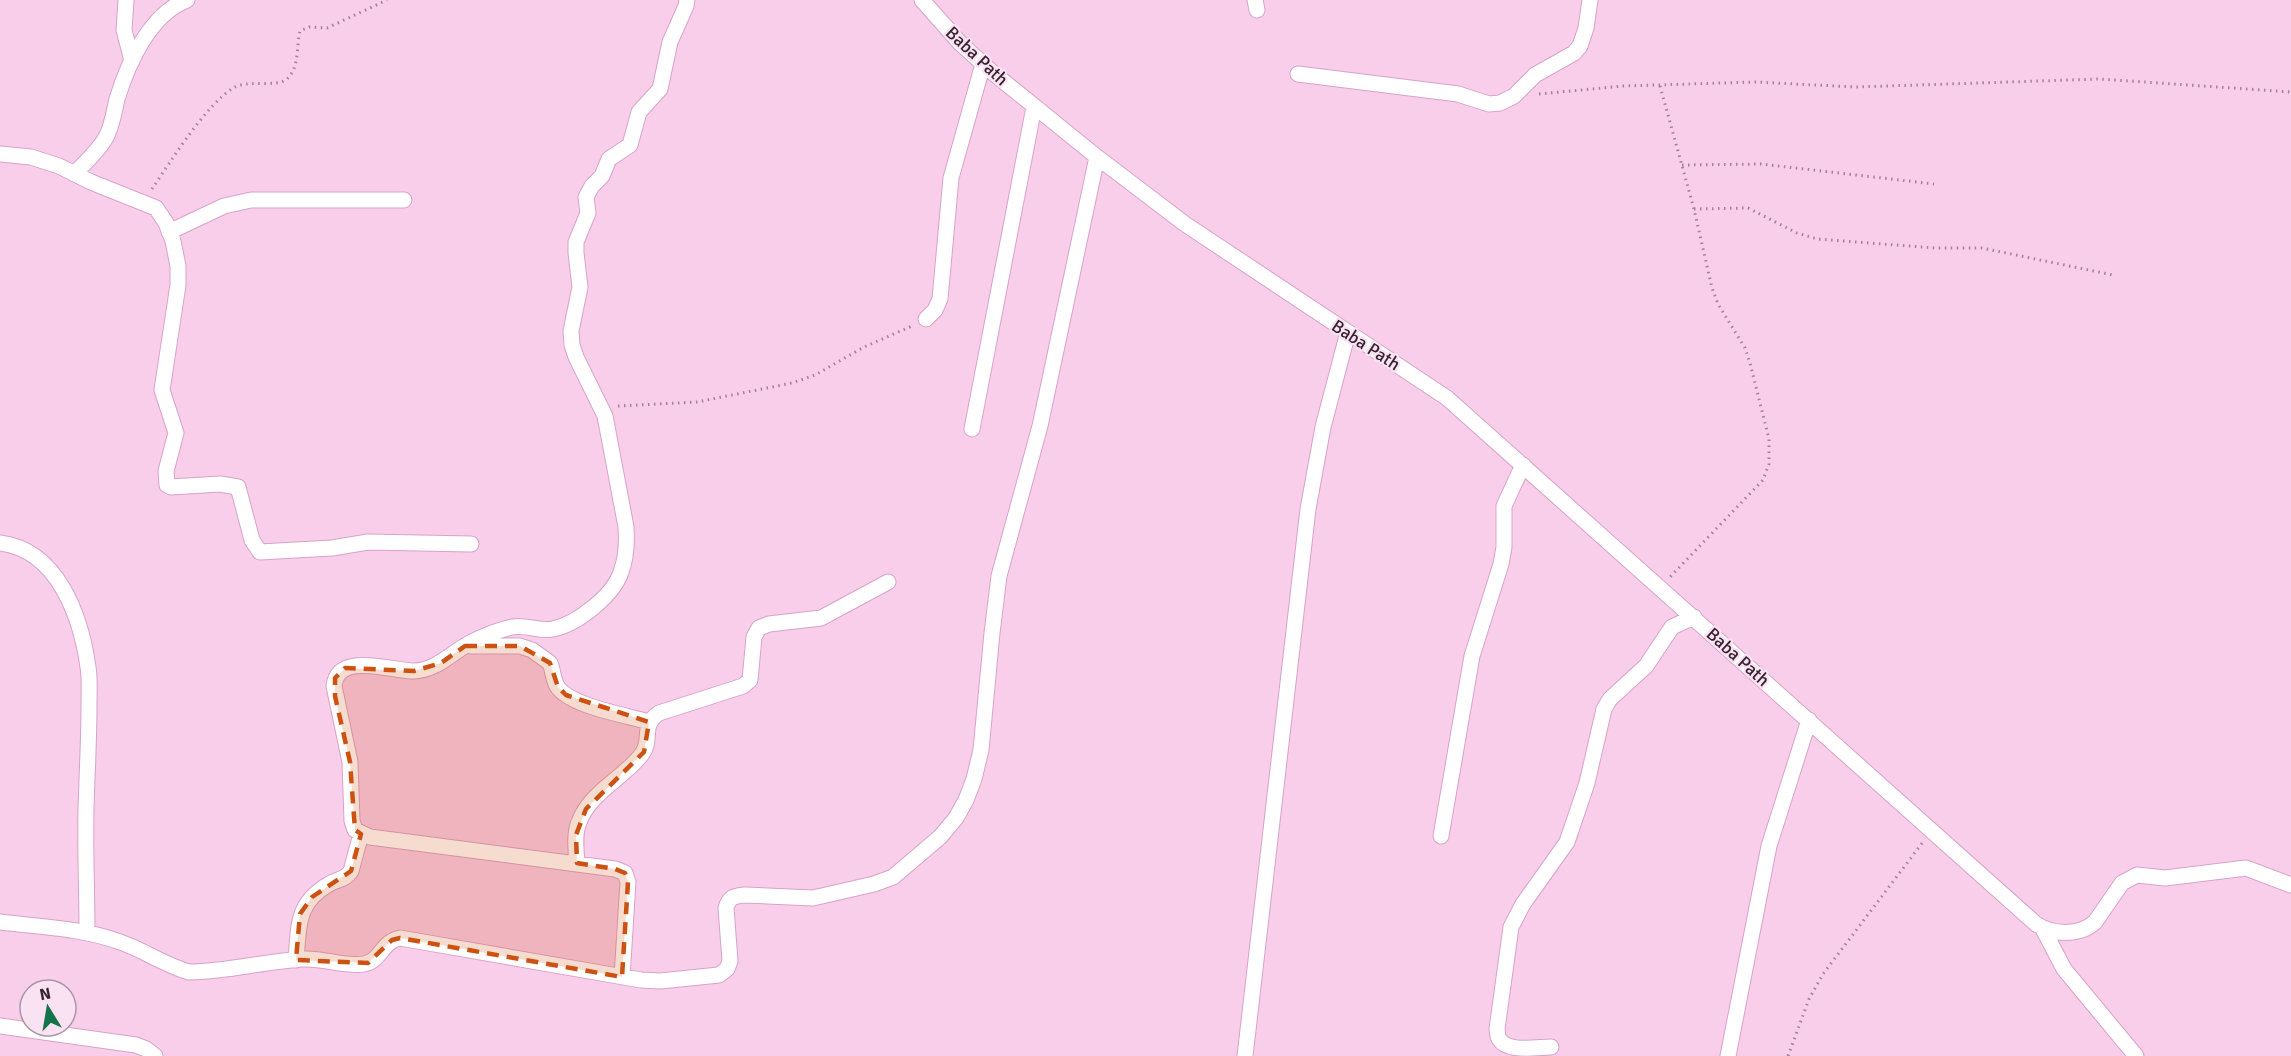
<svg xmlns="http://www.w3.org/2000/svg" width="2291" height="1056" font-family="Signika,sans-serif">
<style>
.lines{fill:none;stroke-linecap:round;stroke-linejoin:round}
.minor-casing{stroke:#d8a3c7;stroke-width:17}
.path{stroke:#a28298;stroke-width:3;stroke-dasharray:1.5 4.5;stroke-linecap:butt}
.minor{stroke:#fff;stroke-width:15}
.marked{fill:#cd5111;fill-opacity:0.2;stroke:#cd5111;stroke-width:4.5;stroke-dasharray:12 8;stroke-linejoin:round}
.labels{text-anchor:middle;stroke-width:4.5;stroke-linejoin:round;paint-order:stroke}
.street-label{font-size:18px;fill:#362230;stroke:#f9e2f1}
</style>
<rect width="100%" height="100%" fill="#f9ceeb"/>
<g class="lines">
<!-- minor casing -->
<g class="minor-casing">
<path id="minor" d="M126,0L124,30L132,61
M922,0L960,43L992,72L1097,157L1185,224L1447,398L2036,924C2052,935 2080,936 2095,922L2122,883L2137,875L2165,878L2246,868L2291,885
M1255,0L1257,10
M1298,74L1458,94L1489,104L1500,103L1514,96L1535,75L1574,53L1580,46L1586,28L1590,0
M0,154L31,157L59,166L91,182L156,208L166,223L173,241L178,266V285L162,390L176,433L166,471L167,485L171,487L220,484L238,487L252,540L260,552L332,548L368,542L471,544
M74,174C85,163 97,152 105,139C112,128 114,112 117,99C128,63 150,14 187,0
M169,232L224,206L251,200H404
M926,319L935,310L940,299L951,178L983,64
M972,429L1034,107
M0,543C58,550 81,617 88,667C90,679 89,692 89,704C89,739 87,774 86,809C85,850 87,891 87,932
M471,646H520L532,650L550,663C553,670 553,679 557,686C569,706 626,715 649,722
M1441,836L1472,656L1501,564L1504,547V506L1523,465
M577,863C576,850 574,834 579,822C590,792 624,778 642,754C653,739 640,726 659,713L743,686L750,680L754,637L759,628L769,624L821,618L888,582
M0,922C40,927 82,928 120,942C144,950 164,965 189,972C227,972 265,961 304,959C323,958 347,967 364,964C382,960 381,942 400,938L641,980L660,981L719,975L727,969L730,961L726,908C729,897 734,896 745,895L813,898L874,884L893,877L940,837L956,818L966,800L974,779L981,750L992,633L999,576L1040,426L1097,157
M2043,929L2064,969L2136,1056
M296,960C299,925 296,902 331,883C339,879 346,879 351,871L361,834
M622,977L628,882L625,873L615,869L370,837L355,830L352,821L350,762L334,686C338,651 391,671 414,671C437,670 451,653 470,643C483,636 499,630 512,627C526,624 540,632 553,629C577,624 613,596 621,572C626,559 627,542 626,527L605,416L576,357L572,345L571,331L580,287L576,253V242L588,213L586,197L592,186L602,176L609,159L630,145L639,112L660,89L670,42L686,6L687,0
M0,1026L136,1045L146,1049L155,1056
M1551,1047C1537,1047 1508,1053 1499,1039C1497,1036 1498,1033 1497,1029L1511,927L1523,904L1567,842L1587,783L1604,709L1610,699L1646,666L1672,627L1694,617
M1245,1056L1308,509L1323,427L1348,332
M1728,1056L1769,846L1809,720"/>
</g>
<!-- path -->
<path class="path" d="M1660,86L1694,209L1712,288L1718,304L1745,348L1750,363L1769,439V464L1763,480L1670,577
M1539,94L1623,86L1755,82L1856,87L2100,79L2291,92
M1682,165L1761,164L1934,184
M152,189C171,161 205,106 233,88C248,79 277,88 287,79C300,67 296,46 300,31L309,27L327,28L387,0
M1694,209L1748,208L1797,233L1817,239L1935,248H1982L2113,275
M618,406L697,402L792,383L815,375L864,347L912,326
M1788,1056L1809,999L1823,974L1923,842"/>
<!-- minor -->
<use href="#minor" class="minor"/>
</g>
<!-- marked area -->
<path class="marked" d="M465,646H520L550,663L558,687L566,695L649,722L644,752L586,809L576,835L577,863L615,869L625,873L628,882L622,977L400,938L392,940L368,963L296,960L300,914L312,897L351,871L361,834L355,830L350,762L335,696V678L345,668L414,671L441,663Z"/>
<g class="labels">
<!-- street labels -->
<g class="street-label">
<text transform="translate(977 56) rotate(43)" y="6">Baba Path</text>
<text transform="translate(1366 345) rotate(33)" y="6">Baba Path</text>
<text transform="translate(1738 657) rotate(42)" y="6">Baba Path</text>
</g>
</g>
<!-- north arrow -->
<g transform="translate(48 1008) rotate(349)"><circle r="28" fill="#f9e2f1" stroke="#ab95a4" stroke-width="1.5"/>
<path d="M0-4.5L10 22L0 15L-10 22Z" fill="#137349"/>
<text y="-9" font-size="16" font-weight="bold" text-anchor="middle" fill="#362230">N</text>
</g>
</svg>
